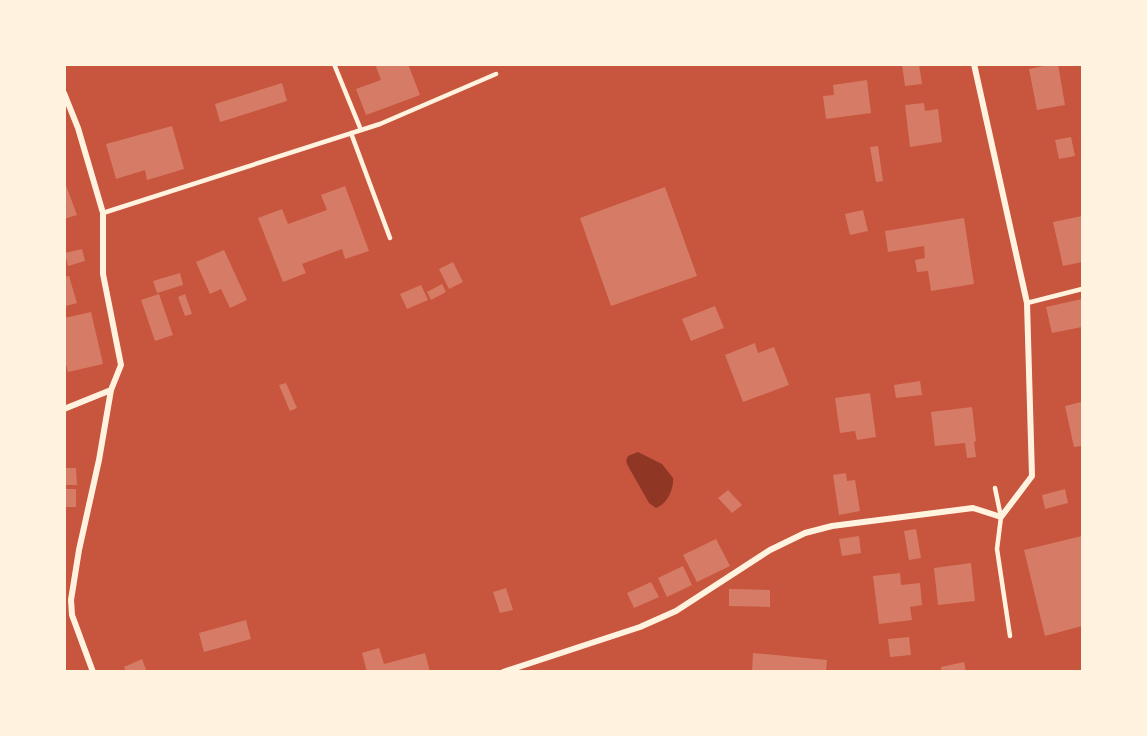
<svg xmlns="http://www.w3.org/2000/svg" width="1147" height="736" font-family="'Roboto Condensed',sans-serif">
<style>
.water{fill:#8f3625}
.building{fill:#d67c66}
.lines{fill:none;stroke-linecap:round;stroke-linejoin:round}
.service{stroke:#fff3e0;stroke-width:4.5}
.minor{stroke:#fff3e0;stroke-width:6}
</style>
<rect width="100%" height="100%" fill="#c8553d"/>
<!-- water -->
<path class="water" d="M638,452L662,464L673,478C674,489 667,504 656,508L649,503L628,466L626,461L628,456Z"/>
<!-- building -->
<path class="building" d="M375,64H408L420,95L366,115L356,89L381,80Z
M902,64H919L922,84L905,86Z
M1053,64H1058L1065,105L1037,110L1029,69Z
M867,80L871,113L826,119L823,96L834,95L833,85Z
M282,83L287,101L220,122L215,104Z
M924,103L925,111L938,109L942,142L910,147L905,105Z
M172,126L184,169L147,180L145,170L116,179L106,144Z
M1071,137L1075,156L1059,159L1055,140Z
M878,146L883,181L876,182L870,147Z
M64,180L77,215L64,219Z
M345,186L369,251L345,259L342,249L302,264L306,273L283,282L258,218L282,209L288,224L327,210L321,195Z
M665,187L697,276L611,306L580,218Z
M863,210L868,231L850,235L845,214Z
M1082,216V262L1063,266L1053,222Z
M964,218L974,284L931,291L928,271L917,272L915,260L925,258L924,246L888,252L885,231Z
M82,249L85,261L68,266L65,253Z
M224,250L247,300L230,308L221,289L210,294L196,262Z
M453,262L463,282L449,289L439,269Z
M180,273L183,285L157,293L153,281Z
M69,276L77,303L66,306L64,277Z
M442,284L446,292L431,300L427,292Z
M421,285L428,300L407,309L400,294Z
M159,294L173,335L155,341L141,300Z
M185,294L192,314L185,316L178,297Z
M1082,299V327L1052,333L1046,307Z
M715,306L724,328L691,341L682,319Z
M91,312L103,364L68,372L64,357V318Z
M755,343L758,353L774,347L789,385L743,402L725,355Z
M920,381L922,395L896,398L894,385Z
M286,383L297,408L290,411L279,385Z
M870,393L876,437L857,440L855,431L840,433L835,398Z
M1081,402L1082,446L1074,447L1065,406Z
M972,407L976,441L974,442L976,457L967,458L965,443L935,446L931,412Z
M65,468H76L77,485H65Z
M846,473L847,481L855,480L860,511L839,515L833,475Z
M65,489H76V507H65Z
M1065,489L1068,503L1045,509L1042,495Z
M728,490L742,505L732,513L718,498Z
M916,529L921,558L909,560L904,531Z
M859,536L861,553L842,556L839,539Z
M1082,536V626L1045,636L1024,550Z
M716,539L730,566L697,582L683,555Z
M971,563L975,601L938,605L934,568Z
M683,566L692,585L667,597L658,578Z
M900,573L901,585L920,583L922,605L910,607L912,620L879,624L873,576Z
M651,582L659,597L634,608L627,593Z
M506,588L513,610L500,613L493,592Z
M729,589L770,590V607L729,606Z
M246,620L251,639L204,652L199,633Z
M909,637L911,655L890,657L888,639Z
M379,648L384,664L425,653L430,672H367L362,653Z
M753,653L827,660L826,672H752Z
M142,659L147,672H126L124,667Z
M964,662L966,672H942L941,667Z"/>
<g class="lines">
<!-- service -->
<path class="service" d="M334,64L361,130
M351,133L390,238
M103,213L380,124L496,74
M1027,303L1082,289
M995,488L1001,517L997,549L1010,636"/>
<!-- minor -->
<path class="minor" d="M64,93L78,128L103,213V274L121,365L111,390L99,460L79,550L71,600L72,615L93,672
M64,409L111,390
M503,672L640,627L676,611L770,550L805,533L832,526L973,508L1001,517L1032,476L1027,303L974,64"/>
</g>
<!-- border -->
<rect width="1147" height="736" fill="none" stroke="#fff3e0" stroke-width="132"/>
</svg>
